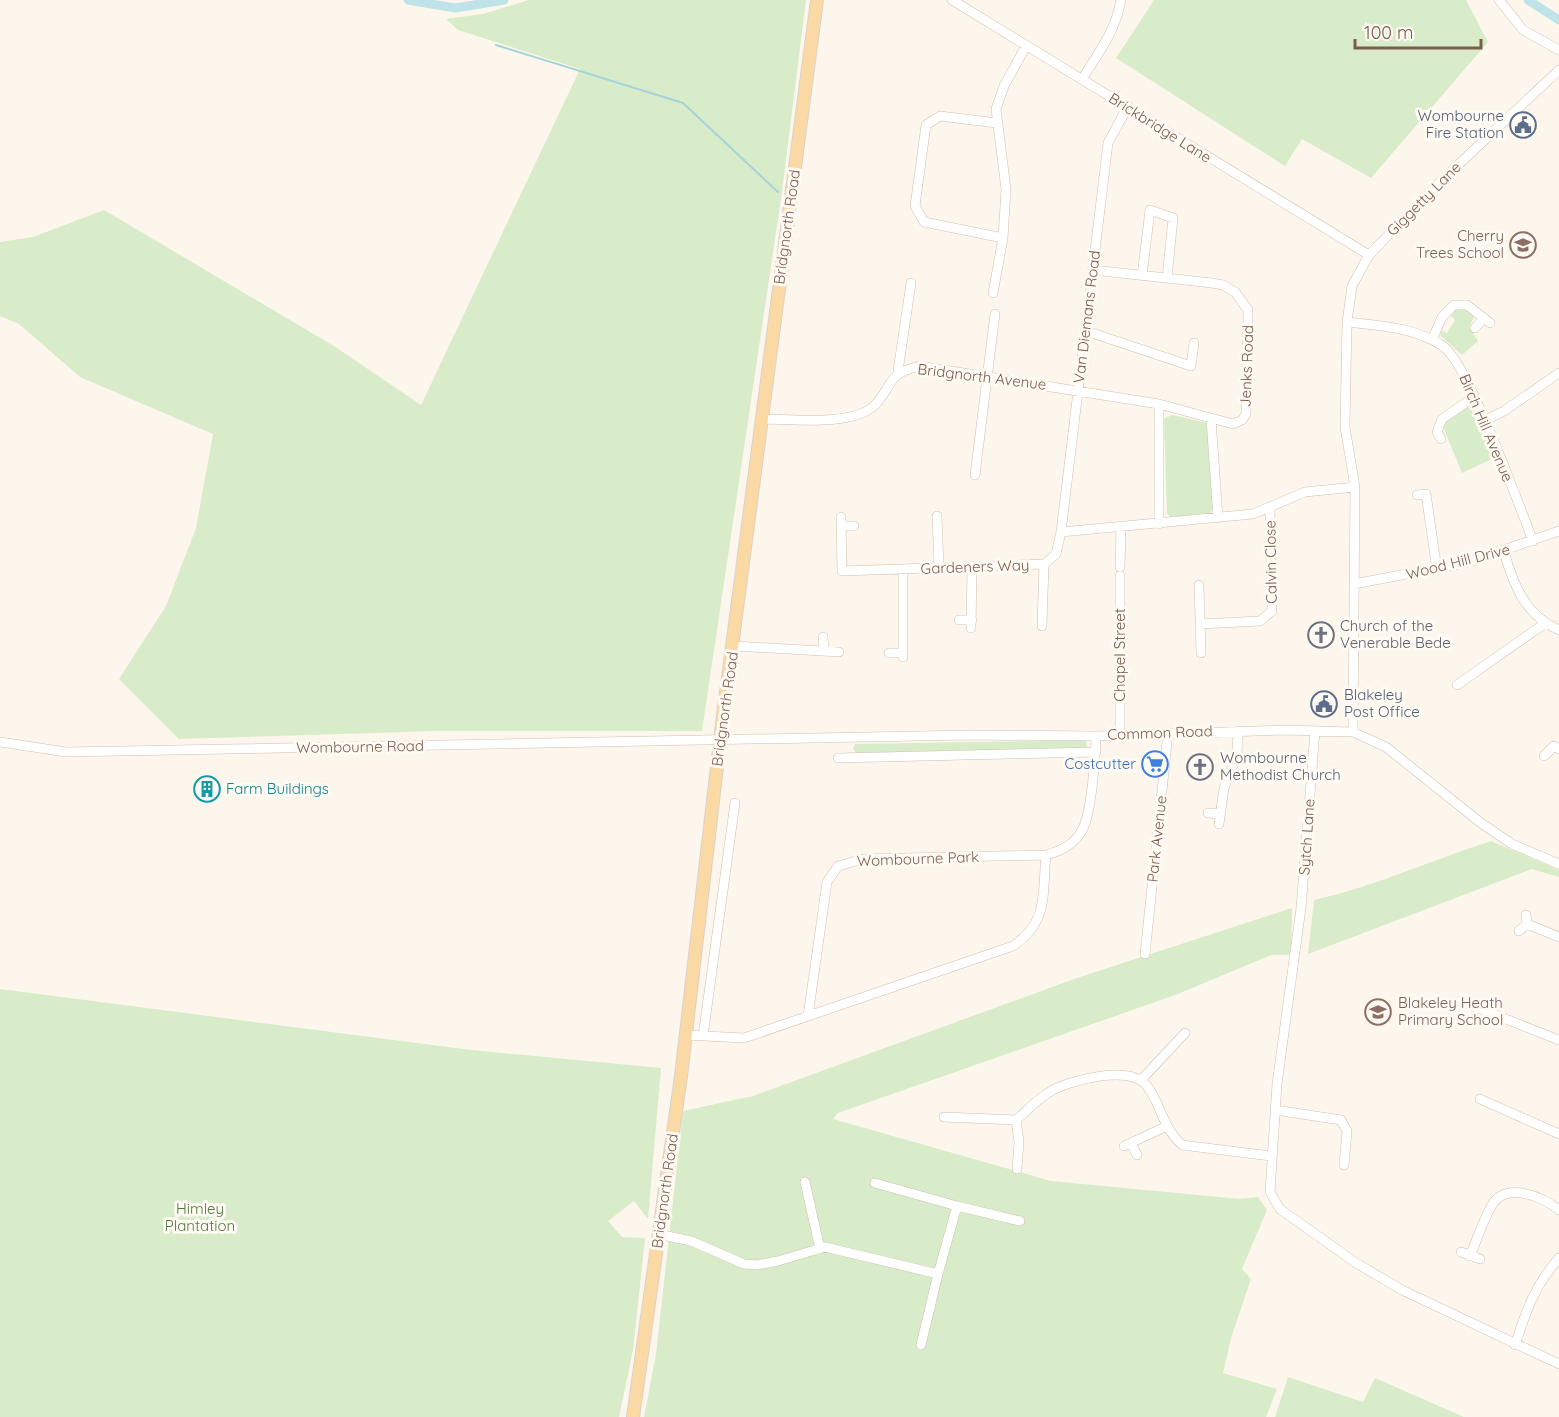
<svg xmlns="http://www.w3.org/2000/svg" width="1559" height="1417" font-family="Quicksand,sans-serif">
<style>
.green{fill:#d8ecc9}
.lines{fill:none;stroke-linecap:round;stroke-linejoin:round}
.stream{stroke:#a5d3da;stroke-width:2}
.canal{stroke:#bfe3e8;stroke-width:9}
.minor-casing{stroke:#d1beb0;stroke-width:10}
.major-casing{stroke:#dad1cd;stroke-width:14}
.minor{stroke:#fff;stroke-width:9}
.major{stroke:#fbd9a5;stroke-width:12}
.labels{text-anchor:middle;stroke-width:6;stroke-linejoin:round;paint-order:stroke}
.service-label{font-size:15px;fill:#4e5e75;stroke:#fffaf3;text-anchor:end}
.street-label{font-size:15px;fill:#7a5c4d;stroke:#fffaf3}
.education-label{font-size:15px;fill:#785e54;stroke:#fffaf3;text-anchor:end}
.worship-label{font-size:15px;fill:#5b616d;stroke:#fffaf3;text-anchor:start}
.shop-label{font-size:15px;fill:#366cbe;stroke:#fffaf3;text-anchor:end}
.culture-label{font-size:15px;fill:#0d838f;stroke:#fffaf3;text-anchor:start}
.park-label{font-size:15px;fill:#537a41;stroke:#fffaf3}
</style>
<rect width="100%" height="100%" fill="#fdf6ec"/>
<!-- green -->
<path class="green" d="M529,0H806L782,192L702,731H434L179,739L119,679L166,606L196,528L213,434L80,377L19,324L0,316V242L33,237L104,210L334,346L421,405L580,69L458,30L446,19L483,14Z
M1154,0H1466L1488,42L1371,178L1302,139L1285,166L1116,58Z
M1456,309H1466L1474,317L1469,327L1478,341L1462,355L1440,335L1442,331L1447,333L1455,320L1451,316Z
M1467,407L1473,408L1494,458L1462,473L1444,429L1445,422Z
M1172,415L1208,423L1213,508L1210,513L1170,517L1167,513L1164,419Z
M1086,740L1087,748L856,753L853,749L855,744Z
M1491,841L1559,870V877L1532,869L1308,954L1314,900C1373,887 1432,860 1491,841Z
M1292,908L1291,955H1271L1178,994L838,1113L833,1119L1051,1181L1240,1199L1258,1197L1267,1210L1242,1269L1251,1279L1231,1338L1223,1373L1277,1389L1266,1417H644L656,1354L683,1111L753,1096L1077,978Z
M0,989L471,1050L661,1068L648,1219L634,1201L608,1221L622,1237L645,1238L633,1350L619,1417H0Z
M1288,1377L1363,1402L1375,1378L1464,1417H1275Z"/>
<g class="lines">
<!-- stream -->
<path class="stream" d="M496,45L683,103L778,192"/>
<!-- canal -->
<path class="canal" d="M408,0L455,8L504,0
M1528,0L1559,20"/>
<!-- minor casing -->
<g class="minor-casing">
<path id="minor" d="M952,0L1369,255
M1499,0L1523,30L1559,50
M1082,79C1098,54 1116,30 1121,0
M997,123L940,116L926,125L915,206L924,222L1003,238L1006,189L996,109L1004,86L1026,46
M1142,276L1150,210L1173,218L1167,278
M993,293L1003,238
M1347,322C1381,326 1414,327 1443,346C1468,363 1519,506 1533,541
M1475,328L1484,318
M1086,331L1191,366L1194,343
M1432,340L1442,317L1454,305H1467L1490,323
M898,371L911,283
M1159,404V524
M762,419C791,419 855,427 876,404C895,382 886,375 919,366L1159,404L1233,424L1242,420L1246,414L1248,310L1235,292L1223,285L1212,283L1093,270
M1211,419L1218,518
M1484,421L1504,411L1559,373
M1441,439L1437,432L1442,419L1474,397
M975,475L995,314
M1417,495L1426,494L1437,570
M937,516L939,568
M841,517L842,571L1044,564L1056,554L1061,532L1253,514L1305,492L1355,487
M841,526H854
M1061,532L1108,143L1128,106
M1504,552C1514,586 1525,615 1559,630
M1120,567L1121,527
M903,569V657
M1120,576V734
M1354,584L1469,562L1559,531
M1199,585L1201,653
M959,620H972
M1200,624L1260,621L1272,611L1270,509
M1042,626L1044,564
M971,628L972,567
M823,637L824,651
M734,646L839,652
M889,653H903
M1457,685L1544,624
M1315,731L1301,908L1277,1084L1270,1192L1280,1209L1356,1263L1402,1290L1559,1364
M1353,732L1355,487L1345,427L1347,322L1352,286L1369,255L1441,181L1559,70
M0,742L66,752L970,735L1096,736L1285,730L1353,732L1386,747L1481,823L1512,844L1559,864
M1544,756L1554,746L1559,749
M838,758L1096,752
M1208,813L1220,814
M1219,824L1224,788L1237,755L1238,731
M1527,924L1559,937
M1519,931L1527,924L1526,915
M1145,954L1168,733
M1460,1001L1559,1040
M808,1016L827,882L838,866L863,859L1046,855C1085,845 1087,823 1092,788C1094,770 1096,753 1096,736
M685,1035L744,1038L1013,946C1049,921 1042,896 1046,855
M703,1036L735,803
M1141,1080L1185,1033
M1480,1099L1559,1134
M1275,1110L1341,1120L1347,1131L1344,1165
M944,1117L1016,1120C1027,1111 1036,1100 1048,1093C1068,1080 1130,1064 1147,1086C1162,1106 1162,1127 1182,1145L1271,1156
M1016,1120L1019,1142L1017,1169
M1131,1143L1137,1155
M1124,1146L1165,1127
M805,1182L820,1249
M957,1206L1020,1221
M658,1234L691,1241L744,1264L757,1265L778,1261L825,1247L938,1274L957,1206L875,1183
M1461,1252L1480,1259
M1470,1256C1477,1240 1483,1220 1492,1205C1506,1181 1544,1197 1559,1210
M921,1345L938,1274
M1515,1345C1526,1311 1535,1285 1559,1258"/>
</g>
<!-- major casing -->
<g class="major-casing">
<path id="major" d="M633,1417L681,1076L723,715L817,0"/>
</g>
<!-- minor -->
<use href="#minor" class="minor"/>
<!-- major -->
<use href="#major" class="major"/>
</g>
<!-- icons -->
<defs>
<g id="civic-ring" transform="scale(1.35)"><circle r="9.5" fill="#fffaf3" stroke="#5c6f8a" stroke-width="1.5"/><path d="M-.6-6.5H3V-4.5H.6V-3L4-1V1h2V6H-6V1h2V-1L-.6-3ZM-1.2 2.5V6h2.4V2.5Z" fill="#5c6f8a"/></g>
<g id="school-ring" transform="scale(1.35)"><circle r="9.5" fill="#fffaf3" stroke="#8d6e63" stroke-width="1.5"/><path d="M0-5L7-2L0 1L-7-2ZM-4 1L0 2.5L4 1V4Q0 6-4 4Z" fill="#8d6e63"/></g>
<g id="church-ring" transform="scale(1.35)"><circle r="9.5" fill="#fffaf3" stroke="#6b7280" stroke-width="1.5"/><path d="M-1.2-6h2.4v3.5h3.3v2.4h-3.3V6h-2.4V-.1h-3.3v-2.4h3.3Z" fill="#6b7280"/></g>
<g id="supermarket-ring" transform="scale(1.35)"><circle r="9.5" fill="#fffaf3" stroke="#3f7fe0" stroke-width="1.5"/><path d="M-6-5.5h2.5l.6 2H6L4.5 2H-2.5L-4.4-4H-6ZM-1.5 3.2a1.3 1.3 0 1 0 .1 0ZM3 3.2a1.3 1.3 0 1 0 .1 0Z" fill="#3f7fe0"/></g>
<g id="building-ring" transform="scale(1.35)"><circle r="9.5" fill="#fffaf3" stroke="#0f9aa8" stroke-width="1.5"/><path d="M-4-6H4V6H1V3H-1V6H-4ZM-2.5-4.3h1.7v1.8h-1.7ZM.8-4.3h1.7v1.8H.8ZM-2.5-1h1.7V.8h-1.7ZM.8-1h1.7V.8H.8Z" fill="#0f9aa8"/></g>
</defs>
<g fill-rule="evenodd">
<use href="#civic-ring" x="1523" y="125"/>
<use href="#school-ring" x="1523" y="245"/>
<use href="#church-ring" x="1321" y="635"/>
<use href="#civic-ring" x="1324" y="704"/>
<use href="#supermarket-ring" x="1155" y="764"/>
<use href="#church-ring" x="1200" y="767"/>
<use href="#building-ring" x="207" y="789"/>
<use href="#school-ring" x="1378" y="1012"/>
</g>
<g class="labels">
<!-- service labels -->
<g class="service-label">
<text x="1504" y="121">Wombourne<tspan x="1504" dy="17">Fire Station</tspan></text>
<text x="1344" y="700" text-anchor="start">Blakeley<tspan x="1344" dy="17">Post Office</tspan></text>
</g>
<!-- street labels -->
<g class="street-label">
<text transform="translate(1160 128) rotate(32)" y="5">Brickbridge Lane</text>
<text transform="translate(1424 199) rotate(-45)" y="5">Giggetty Lane</text>
<text transform="translate(787 227) rotate(-82)" y="5">Bridgnorth Road</text>
<text transform="translate(1087 317) rotate(-83)" y="5">Van Diemans Road</text>
<text transform="translate(1247 366) rotate(-88)" y="5">Jenks Road</text>
<text transform="translate(982 377) rotate(7)" y="5">Bridgnorth Avenue</text>
<text transform="translate(1486 428) rotate(67)" y="5">Birch Hill Avenue</text>
<text transform="translate(1271 562) rotate(-91)" y="5">Calvin Close</text>
<text transform="translate(1458 562) rotate(-14)" y="5">Wood Hill Drive</text>
<text transform="translate(975 567) rotate(-2)" y="5">Gardeners Way</text>
<text transform="translate(1120 655) rotate(-90)" y="5">Chapel Street</text>
<text transform="translate(725 709) rotate(-82)" y="5">Bridgnorth Road</text>
<text transform="translate(1160 733) rotate(-2)" y="5">Common Road</text>
<text transform="translate(360 747) rotate(-1)" y="5">Wombourne Road</text>
<text transform="translate(1307 837) rotate(-86)" y="5">Sytch Lane</text>
<text transform="translate(1157 839) rotate(-84)" y="5">Park Avenue</text>
<text transform="translate(918 859) rotate(-2)" y="5">Wombourne Park</text>
<text transform="translate(665 1191) rotate(-82)" y="5">Bridgnorth Road</text>
</g>
<!-- education labels -->
<g class="education-label">
<text x="1504" y="241">Cherry<tspan x="1504" dy="17">Trees School</tspan></text>
<text x="1398" y="1008" text-anchor="start">Blakeley Heath<tspan x="1398" dy="17">Primary School</tspan></text>
</g>
<!-- worship labels -->
<g class="worship-label">
<text x="1340" y="631">Church of the<tspan x="1340" dy="17">Venerable Bede</tspan></text>
<text x="1220" y="763">Wombourne<tspan x="1220" dy="17">Methodist Church</tspan></text>
</g>
<!-- shop labels -->
<g class="shop-label">
<text x="1136" y="769">Costcutter</text>
</g>
<!-- culture labels -->
<g class="culture-label">
<text x="226" y="794">Farm Buildings</text>
</g>
<!-- park labels -->
<g class="park-label">
<text x="200" y="1214">Himley<tspan x="200" dy="17">Plantation</tspan></text>
</g>
</g>
<!-- scale -->
<path d="M1355 39v9h126v-9" fill="none" stroke="#7a5c4d" stroke-width="3"/>
<text x="1364" y="39" font-size="18" fill="#7a5c4d" stroke="#fffaf3" stroke-width="4.5" paint-order="stroke">100 m</text>
</svg>
